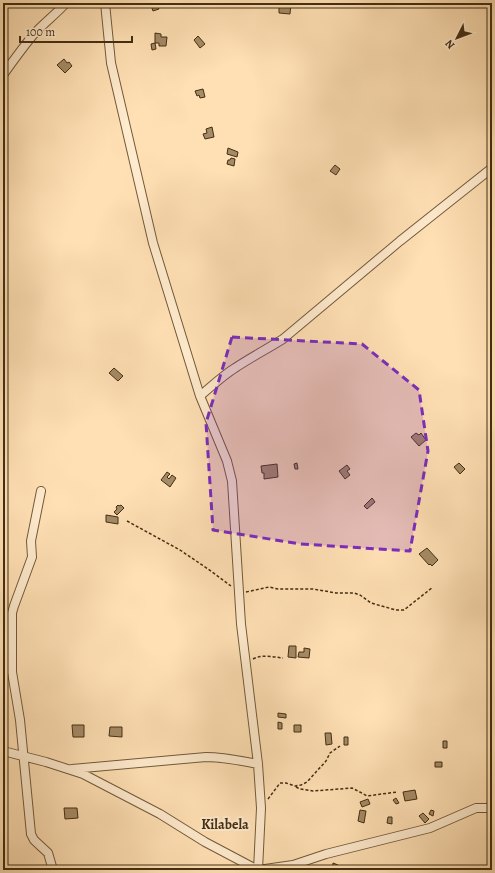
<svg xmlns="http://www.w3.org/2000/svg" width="495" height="873" font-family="Alegreya,serif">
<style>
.building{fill:#a58b66;stroke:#432e12}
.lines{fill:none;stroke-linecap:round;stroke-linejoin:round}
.minor-casing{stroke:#725a3a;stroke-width:10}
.path{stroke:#432e12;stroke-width:1.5;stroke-dasharray:3 2;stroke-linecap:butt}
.minor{stroke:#ffebce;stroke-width:8}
.marked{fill:#7b2cbf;fill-opacity:0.2;stroke:#7b2cbf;stroke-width:3;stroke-dasharray:8 5;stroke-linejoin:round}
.labels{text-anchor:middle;stroke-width:4;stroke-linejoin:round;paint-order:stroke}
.quarter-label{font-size:14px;font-weight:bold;fill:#432e12;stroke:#ffebce}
</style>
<rect width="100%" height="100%" fill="#ffe0b4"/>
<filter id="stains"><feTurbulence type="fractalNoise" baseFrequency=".005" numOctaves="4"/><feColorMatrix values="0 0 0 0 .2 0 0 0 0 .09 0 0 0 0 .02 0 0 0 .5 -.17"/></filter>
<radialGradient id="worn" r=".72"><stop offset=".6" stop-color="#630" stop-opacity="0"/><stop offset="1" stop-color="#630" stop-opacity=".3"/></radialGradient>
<!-- building -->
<path class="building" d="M150,3H157L159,9L153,11Z
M279,3H291L290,14L279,13Z
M155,33L161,34V37H167L166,46H159V43H155Z
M198,36L205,44L200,48L194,40Z
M155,43L156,49L152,50L151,44Z
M64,59L67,63L69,62L72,66L65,73L57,65Z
M203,89L205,97L200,98L199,95L197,96L195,91Z
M212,127L214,137L205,139L203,134L207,133L206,129Z
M228,148L238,152L237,157L227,154Z
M231,158L235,159L234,166L227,164L228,160H230Z
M335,165L340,169L336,175L330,171Z
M114,368L123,376L118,381L109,373Z
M416,433L419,435L421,433L426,440L419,446L411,437Z
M297,463L298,469H295L294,464Z
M459,463L465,469L460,474L454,467Z
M277,464L278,477L264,479V473H262L261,466Z
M347,465L350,469L347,471L350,475L345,479L339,471Z
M167,472L170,474L167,477L169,479L172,475L176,478L170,487L161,480Z
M372,498L375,502L367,509L364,506Z
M118,505L119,506L121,505L124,508L117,515L114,512L117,509L116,507Z
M106,515L118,517V524L106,522Z
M427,548L438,560L432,566L430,564L429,565L419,554Z
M289,646H296V658L288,657Z
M304,648L310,649L309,658L298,657L299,652H304Z
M278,713L286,714V718L278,717Z
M278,722L282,723V729H278Z
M72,725H84V737H73Z
M294,725H301V732H294Z
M110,727H122V737L109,736Z
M325,733H331L332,744L326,745Z
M344,737H348V745H344Z
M443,741H447V748H443Z
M435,762H442V767H435Z
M415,790L417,799L405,801L403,792Z
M396,798L399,803L396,804L393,800Z
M368,799L370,804L362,807L360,802Z
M64,808H77L78,818L65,819Z
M360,810L366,811L364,823L358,821Z
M431,810L434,811L433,816L429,814Z
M423,813L429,819L425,823L419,816Z
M388,817H392V824L387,823Z
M333,863L338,865L337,870H332Z"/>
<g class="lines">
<!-- minor casing -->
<g class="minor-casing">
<path id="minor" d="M105,3L111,63L153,243L200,396L227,461L232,481L241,624L258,764L261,808L258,870
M3,75C13,61 23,47 34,34C44,23 56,14 66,3
M200,396C211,387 222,376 235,368C250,358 267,349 283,339L400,241L492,168
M41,491L31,541L32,557L14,606L12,613V672L20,720L31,834L34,840L48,853L53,870
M3,751L46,762L83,774L160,814L205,842L258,870L293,865L326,854L430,828L476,808H487L492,806
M72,769L206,757C224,757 241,761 258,764"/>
</g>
<!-- path -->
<path class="path" d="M127,521L180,550L208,569L231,586
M246,592L269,587L278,589H313L336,593H354L360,595L371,603L396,610H404L433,587
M253,659C262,654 273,657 283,658
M296,787L300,789L313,791L352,788L358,791L367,796L397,792
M268,799L280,783H286L295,786L301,785L307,782L326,761L330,753L340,746"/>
<!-- minor -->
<use href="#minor" class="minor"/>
</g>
<!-- marked area -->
<path class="marked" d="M232,337L362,344L419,390L428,451L410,551L301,544L213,530L206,423Z"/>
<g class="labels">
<!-- quarter labels -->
<g class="quarter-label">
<text x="225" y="829">Kilabela</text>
</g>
</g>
<!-- margin -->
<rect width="495" height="873" fill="none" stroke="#ffe0b4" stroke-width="16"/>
<rect x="4" y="4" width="487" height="865" fill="none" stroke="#432e12" stroke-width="2"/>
<rect x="8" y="8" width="479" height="857" fill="none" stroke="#432e12"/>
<!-- north arrow -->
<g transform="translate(457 38) rotate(228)" stroke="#ffebce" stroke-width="3" paint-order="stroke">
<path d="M0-3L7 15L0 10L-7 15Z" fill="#432e12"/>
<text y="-6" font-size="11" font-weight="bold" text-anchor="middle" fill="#432e12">N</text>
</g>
<!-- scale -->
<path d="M20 36v6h112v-6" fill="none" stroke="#432e12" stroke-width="2"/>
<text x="26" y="36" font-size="12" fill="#432e12" stroke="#ffebce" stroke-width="3" paint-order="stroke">100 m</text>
<rect width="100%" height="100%" filter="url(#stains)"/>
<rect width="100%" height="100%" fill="url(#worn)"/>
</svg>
